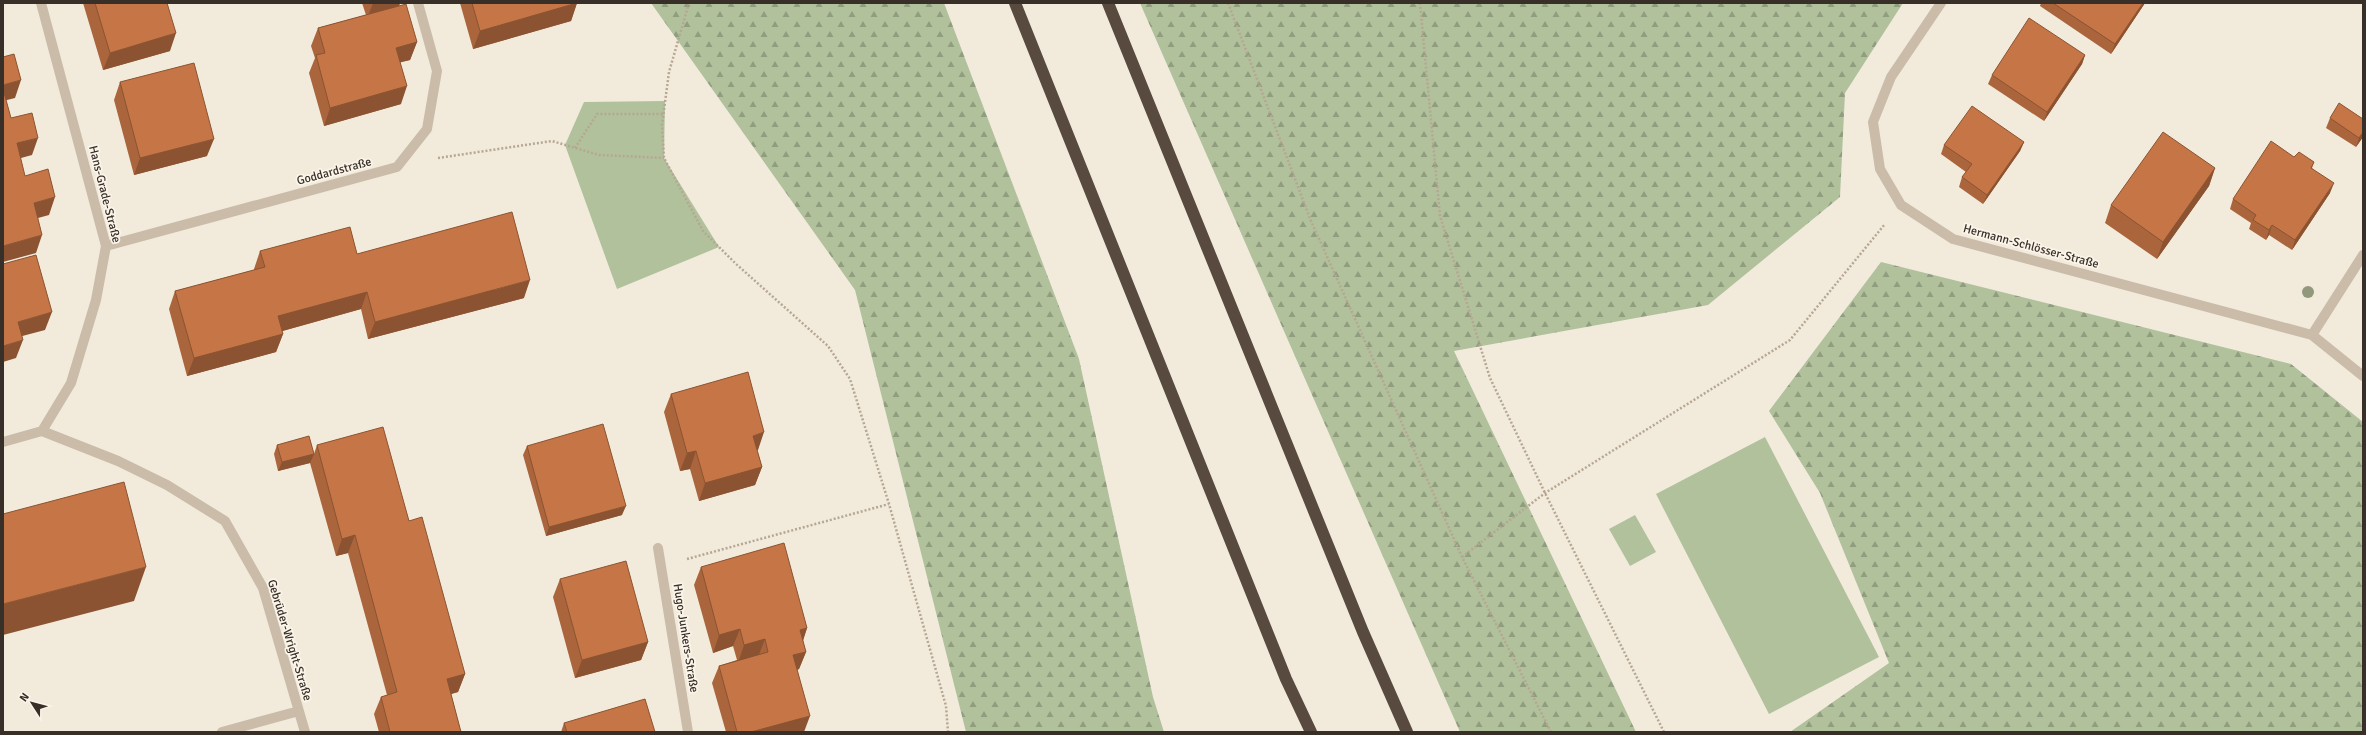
<svg xmlns="http://www.w3.org/2000/svg" width="2366" height="735" font-family="Signika,sans-serif">
<style>
.green{fill:#b0c19c}
.forest{fill:url(#forest-firs)}
.lines{fill:none;stroke-linecap:round;stroke-linejoin:round}
.path{stroke:#b6a692;stroke-width:2.5;stroke-dasharray:2 2;stroke-linecap:butt}
.minor{stroke:#cabca8;stroke-width:10}
.highway{stroke:#584a3f;stroke-width:12}
.tree{fill:#91987b}
.wall{fill:#aa653c}
.shaded-wall{fill:#8b5331}
.building{fill:#c67646;stroke:#8b5331}
.labels{text-anchor:middle;stroke-width:3.5;stroke-linejoin:round;paint-order:stroke}
.street-label{font-size:12px;fill:#372f28;stroke:#faf4e9}
</style>
<defs>
<pattern id="forest-firs" width="22" height="20" patternUnits="userSpaceOnUse"><rect width="22" height="20" fill="#b0c19c"/><path d="M5 1l3.5 6h-7zM16 11l3.5 6h-7z" fill="#909d7f"/></pattern>
</defs>
<rect width="100%" height="100%" fill="#f2ebdc"/>
<!-- green -->
<path class="green" d="M665,101L664,158L719,247L617,289L565,145L584,102Z
M1765,437L1879,657L1769,714L1656,494Z
M1635,515L1656,552L1630,566L1609,529Z"/>
<!-- forest -->
<path class="forest" d="M651,3H944L1079,359L1153,697L1164,732H966L855,290Z
M1140,3H1903L1845,93L1840,197L1708,305L1454,351L1636,732H1460Z
M1881,262L2291,364L2363,422V732H1790L1889,663L1820,493L1769,411Z"/>
<g class="lines">
<!-- path -->
<path class="path" d="M689,3L669,72L662,125L664,158L703,231L735,263L828,346L850,379L889,504L946,706L948,732
M1228,3L1311,221L1462,557L1551,732
M1420,3L1440,216L1490,378L1545,493L1664,732
M575,148L597,114H664
M438,158L552,141L599,155L664,158
M1462,557L1545,493L1790,340L1885,224
M687,559L889,504"/>
<!-- minor -->
<path class="minor" d="M41,3L106,246L96,300L71,383L42,431
M1941,3L1891,77L1873,122L1880,169L1901,205L1953,239L2312,335L2363,376
M106,246L397,167L427,129L437,71L418,3
M2312,335L2363,255
M3,442L42,431L118,461L167,485L225,521L263,588L305,732
M658,548L688,732
M222,732L299,711"/>
<!-- highway -->
<path class="highway" d="M1015,3L1286,679L1311,732
M1108,3L1363,632L1407,732"/>
</g>
<!-- trees -->
<circle class="tree" cx="2308" cy="292" r="6"/>
<!-- wall -->
<path class="wall" d="M83,3H167L170,51L103,70Z
M362,3H400L399,6L417,42L410,60L400,62L401,104L324,126L309,73L315,58L311,46L318,28L366,15Z
M460,3H577L571,21L473,49Z
M2041,3H2145L2111,54L2040,6Z
M2085,55L2082,64L2044,121L1988,84L1992,75Z
M120,82L207,156L134,175L114,100Z
M2330,118L2363,137L2356,147L2326,128Z
M2024,142L2020,151L1983,204L1959,187L1962,177L1966,172L1941,154L1944,145Z
M2294,157L2314,162L2312,168L2330,193L2292,250L2269,235L2266,240L2249,229L2251,223L2230,209L2233,199Z
M2215,168L2209,186L2157,259L2105,223L2111,205Z
M260,251L357,254L524,298L368,339L361,309L282,331L283,334L276,352L187,376L169,309L175,291L254,270V269Z
M671,394L758,450H757L762,467L755,485L699,501L690,469L680,471L664,412Z
M277,445L314,454L317,445L409,521L465,674L458,692L451,694L461,732H379L374,714L381,697L387,695L348,553L336,556L310,463L278,471L274,454Z
M527,446L622,515L546,536L523,455Z
M701,567L807,628L803,641L806,652L799,669L797,670L804,732H726L712,683L719,666L737,660L733,646L713,653L694,585Z
M560,579L648,642L641,660L575,678L553,597Z
M564,723L655,732H561Z"/>
<!-- shaded-wall -->
<path class="shaded-wall" d="M373,3H400L397,11L367,19Z
M577,3L571,21L473,49L480,31Z
M2143,3H2145L2111,54L2115,44Z
M176,33L170,51L103,70L110,53Z
M417,42L410,60L390,65L396,48Z
M2085,55L2082,64L2044,121L2047,112Z
M21,80L15,98L3,101V85Z
M407,86L401,104L324,126L330,108Z
M2363,132V137L2356,147L2359,138Z
M38,138L32,155L10,161L17,143Z
M214,139L207,156L134,175L140,158Z
M2024,142L2020,151L1983,204L1987,195Z
M2215,168L2209,186L2157,259L2163,242Z
M2334,183L2330,193L2292,250L2295,240Z
M55,197L49,215L27,221L34,203Z
M2272,225L2269,235L2266,240L2269,230Z
M42,235L36,253L3,262V246Z
M530,280L524,298L368,339L375,322Z
M367,292L361,309L272,334L278,316Z
M52,312L45,330L11,339L18,322Z
M283,334L276,352L187,376L194,358Z
M23,340L16,358L3,362V346Z
M764,432L758,450L746,453L753,436Z
M696,451L690,469L680,471L687,453Z
M314,454L310,463L278,471L282,462Z
M762,467L755,485L699,501L705,483Z
M626,506L622,515L546,536L549,527Z
M355,535L348,553L336,556L342,539Z
M146,567L134,601L3,635V604Z
M807,628L801,646L800,630Z
M740,629L733,646L713,653L719,635Z
M765,639L758,657L738,663L744,645Z
M648,642L641,660L575,678L582,660Z
M806,652L799,669L787,673L793,655Z
M465,674L458,692L441,697L447,679Z
M810,716L804,732H751Z"/>
<!-- building -->
<path class="building" d="M95,3H167L176,33L110,53Z
M472,3H577L480,31Z
M2053,3H2143L2115,44Z
M406,4L417,42L396,48L407,86L330,108L316,55L325,53L318,28Z
M2029,18L2085,55L2047,112L1992,75Z
M14,54L21,80L3,85V57Z
M194,63L214,139L140,158L120,82Z
M3,89L11,118L32,113L38,138L17,143L25,176L48,169L55,197L34,203L42,235L3,246Z
M2339,103L2363,119V132L2359,138L2330,118Z
M1972,106L2024,142L1987,195L1962,177L1972,164L1944,145Z
M2163,132L2215,168L2163,242L2111,205Z
M2271,141L2294,157L2299,152L2314,162L2311,168L2334,183L2295,240L2272,225L2269,230L2253,220L2256,215L2233,199Z
M512,212L530,280L375,322L367,292L278,316L283,334L194,358L175,291L265,267L260,251L350,227L357,254Z
M36,255L52,312L18,322L23,340L3,346V264Z
M748,372L764,432L753,436L762,467L705,483L696,451L687,453L671,394Z
M603,424L626,506L549,527L527,446Z
M383,427L409,521L422,517L465,674L447,679L461,732H390L381,697L397,692L355,535L342,539L317,445Z
M309,436L314,454L282,462L277,445Z
M124,482L146,567L3,604V514Z
M784,543L807,628L800,630L806,652L793,655L810,716L751,732H737L719,666L768,652L765,639L744,645L740,629L719,635L701,567Z
M626,561L648,642L582,660L560,579Z
M645,699L655,732H567L564,723Z"/>
<g class="labels">
<!-- street labels -->
<g class="street-label">
<text transform="translate(334 171) rotate(-15)" y="4">Goddardstraße</text>
<text transform="translate(105 194) rotate(76)" y="4">Hans-Grade-Straße</text>
<text transform="translate(2031 246) rotate(15)" y="4">Hermann-Schlösser-Straße</text>
<text transform="translate(686 638) rotate(81)" y="4">Hugo-Junkers-Straße</text>
<text transform="translate(290 640) rotate(73)" y="4">Gebrüder-Wright-Straße</text>
</g>
</g>
<!-- border -->
<rect width="2366" height="735" fill="none" stroke="#372f28" stroke-width="8"/>
<!-- north arrow -->
<g transform="translate(32 703) rotate(306)" stroke="#faf4e9" stroke-width="3" paint-order="stroke">
<path d="M0-3L7 15L0 10L-7 15Z" fill="#372f28"/>
<text y="-6" font-size="11" font-weight="bold" text-anchor="middle" fill="#372f28">N</text>
</g>
</svg>
